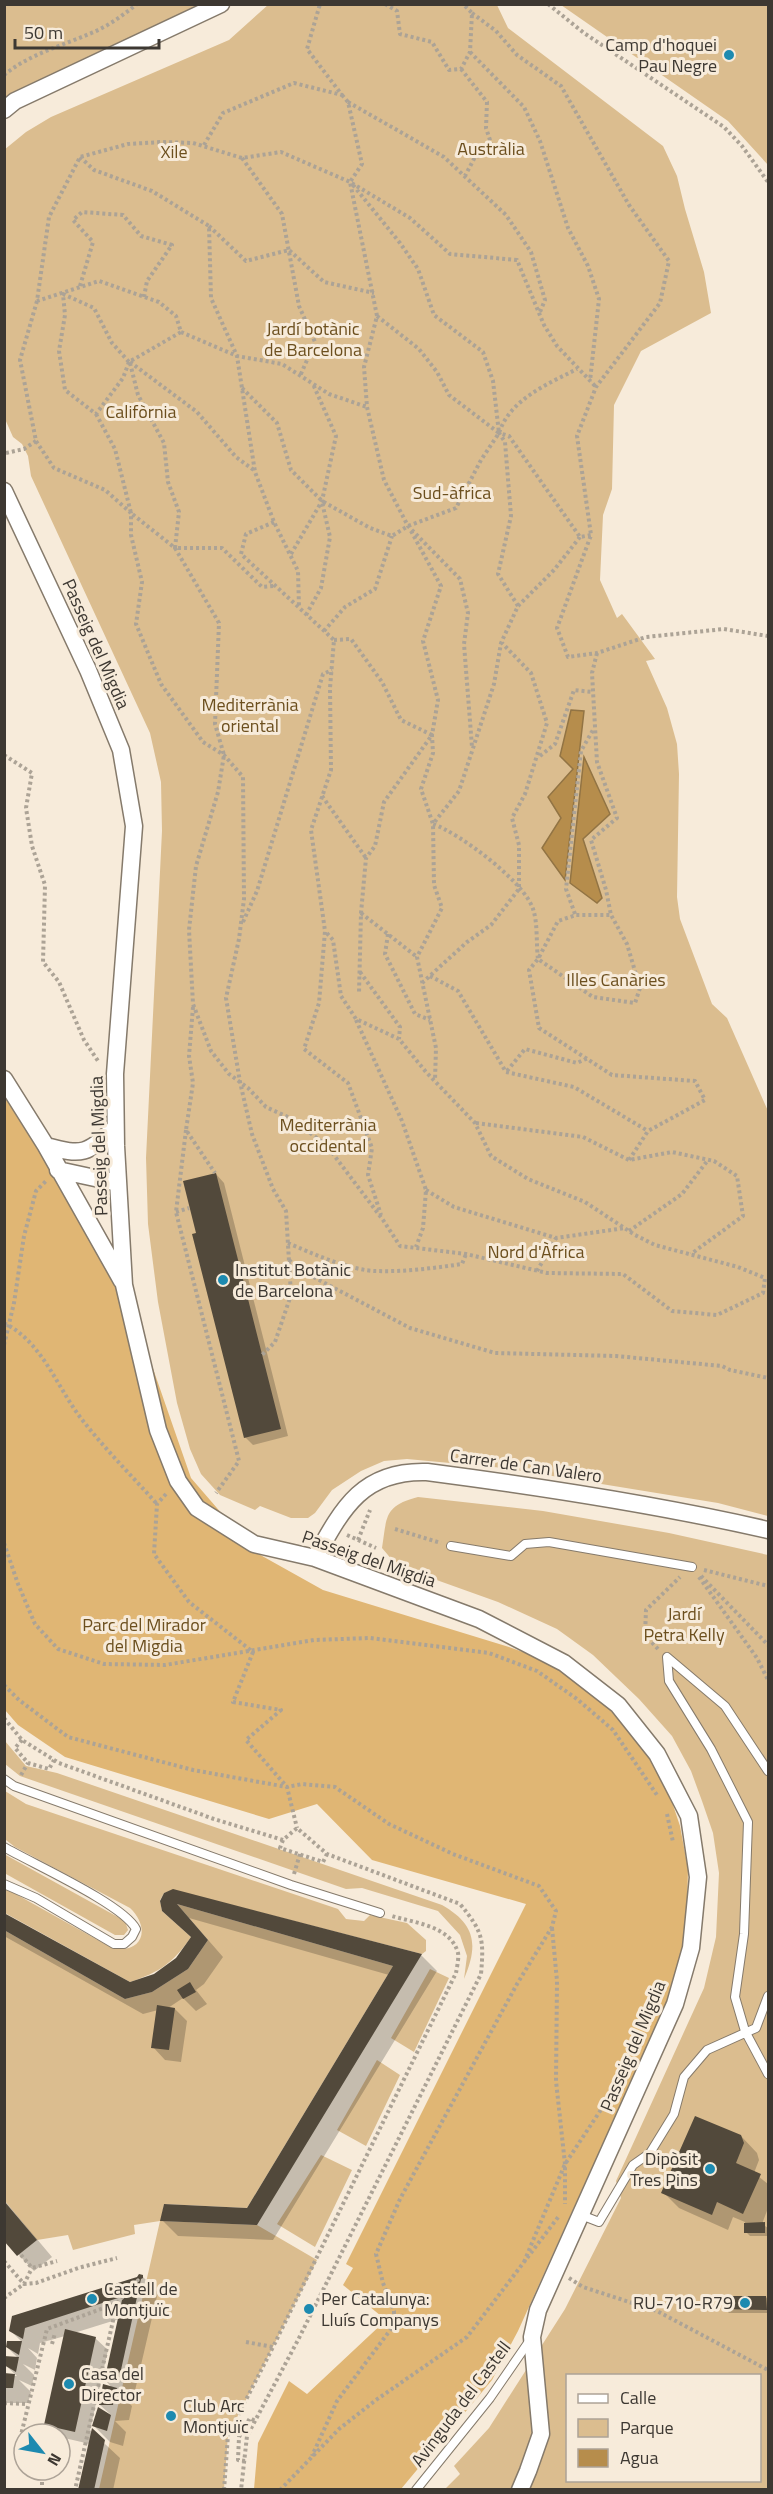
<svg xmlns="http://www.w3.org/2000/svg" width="773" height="2494" font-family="'Titillium Web',sans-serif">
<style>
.green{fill:#dbbd8f;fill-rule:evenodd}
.forest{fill:#e0b674}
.water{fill:#b68d4c;stroke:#927444;stroke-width:1.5}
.shadow{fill:#0003}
.building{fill:#52493b}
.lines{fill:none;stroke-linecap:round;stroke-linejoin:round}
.lane-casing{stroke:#857a6b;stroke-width:10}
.street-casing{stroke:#857a6b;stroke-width:19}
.path{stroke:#aca396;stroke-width:4;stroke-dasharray:3 3;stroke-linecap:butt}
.lane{stroke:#fff;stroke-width:8}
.street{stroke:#fff;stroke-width:16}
.poi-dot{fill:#1d8ab0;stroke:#f7ebda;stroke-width:2}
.labels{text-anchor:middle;stroke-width:6;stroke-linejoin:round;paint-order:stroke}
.poi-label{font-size:18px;fill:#3d3832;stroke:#f7ebda;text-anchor:start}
.park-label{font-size:18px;fill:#6c4f1e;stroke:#f7ebda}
.street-label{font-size:18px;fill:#3d3832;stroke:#f7ebda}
</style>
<rect width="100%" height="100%" fill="#f7ebda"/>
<!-- green -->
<path class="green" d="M269,4L497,5L508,28L663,146L677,176L685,209L704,272L711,313L641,351L614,405L612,489L603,515L600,580L617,618L622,614L655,659L646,661L667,708L677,744L679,774L677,897L680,919L712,1004L727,1018L768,1111V1516L718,1503L504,1468L407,1459L384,1461L361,1471L332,1490L315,1513L308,1518H291L260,1506L255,1510L220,1495L201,1474L190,1449L177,1403L158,1302L148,1224L146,1158L162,831L161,782L150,733L31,476L28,456L22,444L13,437L5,419L4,150L26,132L51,117L229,40Z
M5,5H221L5,110Z
M561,5H768V165L728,121Z
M418,1497L543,1511L669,1533L768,1555V2489H445L460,2474L454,2466L489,2428L565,2309L621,2198L616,2181L704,1988L716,1937L719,1873L713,1833L702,1801L691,1771L672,1736L639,1699L593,1655L557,1629L498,1602L417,1573L393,1561L382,1548C387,1516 384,1506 418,1497ZM568,2376H760V2480H568Z
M5,1741L26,1766L57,1773L442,1905C475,1924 479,1944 464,1979L467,1956L460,1935L438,1911L362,1888L346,1889L20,1776L5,1764Z
M5,1791L26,1804L338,1909L346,1919L364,1921L370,1915L407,1923L426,1940V1951L422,1954L173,1890L164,1893L160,1900L162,1911L191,1937C173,1963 160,1972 130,1982L5,1913V1888L112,1948C143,1954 151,1928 130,1908L15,1847L6,1840Z
M4,1854L125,1921L128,1930L124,1935H115L6,1874Z
M177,1904L393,1966L247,2208L164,2204L161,2221L257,2225L317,2260L228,2435L224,2489H99L160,2221L134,2225L135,2234L73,2250L68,2235L37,2240L5,2201L4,1930L125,1999L152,1992L188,1969L208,1940Z
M430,1969L449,1978L414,2052L391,2038Z
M377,2060L400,2075L366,2146L337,2130Z
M321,2155L352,2170L315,2247L277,2224Z"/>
<!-- forest -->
<path class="forest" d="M4,1096L124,1285L191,1478L255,1552L323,1590L509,1647L542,1659L577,1682L610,1710L640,1745L665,1781L680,1826L688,1869L686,1945L664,2009L518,2331L492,2380L401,2489H254L258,2443L289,2381L307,2394L386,2320L343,2285L353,2268L346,2264L526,1904L372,1860L317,1804L269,1819L65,1757L18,1725L5,1710Z"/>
<!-- water -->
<path class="water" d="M571,710L584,711L565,880L542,848L561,818L548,797L573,769L560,756Z
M584,757L610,814L583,839L602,898L597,903L570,883Z"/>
<!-- shadow -->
<path class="shadow" d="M216,1174L224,1183L288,1436L253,1445L245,1437L198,1234Z
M165,1894L421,1955L437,1971L273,2240L178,2236L162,2220L248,2210L389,1975L189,1918L223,1957L204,1984L196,1990L207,2004L196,2011L183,1998L168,2008L175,2009L187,2021L181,2062L165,2060L153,2047L158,2010L143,2014L4,1936V1914L129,1984L155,1976L177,1959L192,1938Z
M741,2136L757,2153L759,2160L754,2173L768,2184V2208L762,2224L768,2228V2222V2236H750L746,2232L745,2222L733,2217L728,2230L679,2208L663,2192Z
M4,2200L52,2257L34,2271L4,2239Z
M142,2276L158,2292L134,2395L123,2397L132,2406L129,2420L115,2421L126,2432L123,2446L110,2442L94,2426L111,2415L100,2405L113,2389L106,2381L119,2319L74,2333L95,2338L108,2350L90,2430L120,2458L113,2490H79L90,2444L60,2437V2434H55L45,2424L65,2336L40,2343L38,2354L28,2348L37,2358L35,2370L23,2364L34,2375L32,2386L19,2380L31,2392L28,2403H4V2375L17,2376L4,2364L5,2358L19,2359L7,2347L8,2342H22L11,2331Z
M766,2297L768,2300V2313H729L725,2309Z"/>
<!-- building -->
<path class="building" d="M216,1173L281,1429L244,1438L192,1234L196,1233L183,1181Z
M173,1889L422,1954L257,2225L160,2221L164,2204L247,2208L393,1966L177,1904L208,1940L188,1969L152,1992L125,1999L4,1930V1913L130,1982L154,1974L176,1958L191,1937L162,1911L160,1901L164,1893Z
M190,1982L196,1992L183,1999L177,1990Z
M157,2005L175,2008L169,2050L151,2048Z
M695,2116L741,2135L744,2143L736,2163L761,2174L743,2214L717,2202L712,2215L661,2193Z
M4,2201L37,2240L17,2256L4,2241Z
M765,2222V2233H744V2223Z
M139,2274L143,2275V2278L141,2279L119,2379L104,2382L122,2300L140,2280L138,2278L118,2298L25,2328L23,2339L9,2331L12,2316L137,2277Z
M723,2296H766L767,2310L723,2309Z
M65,2329L96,2337L75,2432L44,2425Z
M7,2341H22L19,2355L6,2347Z
M4,2356L19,2357L16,2372L4,2365Z
M4,2373L15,2374L13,2388H4Z
M103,2384L117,2388L113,2405H99Z
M98,2407L111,2415L107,2431L92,2426Z
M92,2428L105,2440L94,2490H78Z"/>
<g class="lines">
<!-- lane casing -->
<g class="lane-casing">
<path id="lane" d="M451,1546L511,1556L525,1544L549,1542L692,1567
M768,1771L725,1706L667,1657L669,1681L711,1749L748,1822L744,1934L735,1997L745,2031L768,2074
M4,1779L14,1786L291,1885L380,1913
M4,1847C33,1864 123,1904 136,1929L132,1937L124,1944H114L36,1898L4,1884
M581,2215L599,2222L633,2165L650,2153L674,2114L684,2077L707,2050L756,2028L768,1996
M416,2490L490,2398L530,2340"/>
</g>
<!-- street casing -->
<g class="street-casing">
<path id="street" d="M4,110L15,101L221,4
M4,491L88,670L121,750L134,826L115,1074L116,1146L124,1285L158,1430L178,1481L197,1508L254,1544L315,1558L479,1619L564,1663L618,1705L657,1754L689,1816L698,1877L691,1948L675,2004L538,2310L532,2337L541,2434L528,2471L520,2490
M4,1079L46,1146L122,1281
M46,1146C84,1156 86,1154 115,1128
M58,1170L118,1183
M315,1558C343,1507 363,1470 427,1472C542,1487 655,1504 768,1530"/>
</g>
<!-- path -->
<path class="path" d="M385,4L397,11L400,34L432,42L449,70L461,69L470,52L472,13L463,4
M548,4L584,33L724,127L742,146L768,182
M472,13L496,31L517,55L561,86L629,205L669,261L660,303L596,387L577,436L591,535L557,628L568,657L597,653L646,637L724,629L768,636
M470,52L524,107L540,141L568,228L588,266L599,299L590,381
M461,69L487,102L486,128L494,152L475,157L465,176
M4,75C28,55 61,46 89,34C107,27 122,16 137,4
M342,95L348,102L362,164L350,182L377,316L364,367L367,407L384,480L408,526L460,579L468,613L464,644L472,747
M348,102L444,157L506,215L531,252L545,300L540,312
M204,145L223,113L294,83L342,95L307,49L320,4
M80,157L94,170L152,191L209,226L211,298L237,356L255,472L274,522L298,571L299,607
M242,158L282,214L299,306L315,342L300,376
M353,185L400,243L418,269L434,315L483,352L493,381L499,433C510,399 548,384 577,369
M209,226L246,261L289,250L324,282L374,293
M80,286L93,242L73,220L82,212L123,215L141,236L172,245L147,281L144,297
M37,301L20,360L36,441L54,468L105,490L131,513V535L142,582L136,624L161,684L203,742L224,755L243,777L244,899L239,939L226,998L240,1082L252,1134L273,1189L286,1211L291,1295L275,1342L262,1355
M181,332L237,356L282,364L329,394L367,407
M129,362L123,378L96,414L65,390L59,351L65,315L63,294L94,308L112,343L129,362L181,332L176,316L159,302L99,281L37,301L49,217L80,157L128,144L162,142L193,143L242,158L281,152L350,182L410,218L450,254L517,260L544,325L557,346L596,387
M130,362L197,412L236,457L255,471
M130,363L138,395L164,443L168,482L179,512L175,548H222L262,587L274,586
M242,388L277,423L291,470L322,501L370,528L392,536L408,526L456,508L481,460L499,433L449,395L437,372L419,349L377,316
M96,414L115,449L131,513L175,548L219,623L215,724L224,755L218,792L196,866L189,930L193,1004L211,1051L229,1074L248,1088L266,1107L292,1119L327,1146L383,1220L400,1246L466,1254L547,1273L623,1274L672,1311L717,1315L763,1293L765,1278L738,1267L655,1245L635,1235L585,1202L528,1179L491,1156L475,1123L426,1072L399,1039L356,1019L341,996L333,940L325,931
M6,453L24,449L36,441
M274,522L246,534L241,554L334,640L330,688L331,770L311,830L325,931L319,1003L304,1049L348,1083L372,1148L368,1175L381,1215
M411,531L441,586L423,641L438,700L432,735L433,753L421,789L433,824L434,885L442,908L417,957L436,1048L435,1080
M580,537L554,570L518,606L501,643L494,684L459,791L433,824C459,833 524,881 533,909C538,923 536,944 538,959L558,921L576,915H610
M291,554L322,501L336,436L313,384
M518,606L498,574L511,516L505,442L499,433L509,436L580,537L591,535
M306,615L321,588L330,537L322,502
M324,631L345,607L375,589L392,536
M334,640L351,639L382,682L401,720L432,735L384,802L375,846L366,858L361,913L359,993
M597,653L592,673L597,762L617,818L591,840L606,890L611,915L627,944L640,988L635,1003L593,997L538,959L529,970L539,1028L612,1075L695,1081L705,1100L648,1131L629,1160
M4,755L32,773L26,808L32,846L45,885L43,962L59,982L84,1040L98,1061
M540,756L555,744L574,690L592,692
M322,796L366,858
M361,913L417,957
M575,914L566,889L581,751L593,730
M243,922L257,891L323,674L332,670
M388,934L385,954L415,1014L430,1020
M360,972L400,1027L399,1039
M430,976L458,991L506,1072L574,1087L648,1131
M422,983L467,942L491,925L519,889V845L512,818L525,794L547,723L531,673L502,643
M193,1007L189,1056L193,1083L186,1130L215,1173
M356,1020L402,1121L426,1190L423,1228L416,1247
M507,1071L525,1049L577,1063L588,1058
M476,1123L583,1137L629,1160L672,1152L714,1161L737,1176L743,1216L691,1254
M186,1130L176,1212L239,1461L216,1493
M426,1190L454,1207L556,1238L625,1228
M176,1212L189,1208
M629,1231L682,1194L708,1160
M288,1243C311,1253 351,1271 377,1271C405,1272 434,1268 462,1264L466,1254
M289,1260L302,1271L410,1328L495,1353L616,1356L722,1366L730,1370L768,1378
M537,1271L556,1238
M4,1323C42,1342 56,1385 80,1417C103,1447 131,1475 157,1504
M4,1345L14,1303L24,1236L36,1191L46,1181
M166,1494L157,1504L154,1554L189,1602L253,1652L233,1702L281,1710L246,1740L287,1787L297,1828
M395,1529L441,1543
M347,1535L376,1548
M358,1540L370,1510
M4,1543L18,1584L35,1624L58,1649L104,1664L165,1665L314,1640L370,1638L489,1653L537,1671L577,1699L613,1730L657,1795
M704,1570L768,1586
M701,1576L768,1645
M699,1577L757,1658L768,1680
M658,1649L645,1635L646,1610L680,1577
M4,1685L19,1700L68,1737L193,1770L287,1787L302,1784L335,1787L389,1824L453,1854L539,1886L556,1911L552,1927L517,1984L400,2199L376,2254L383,2283L394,2311V2325L337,2401L312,2456
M4,1718L22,1740L59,1763L214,1819L283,1840L297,1828L327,1854L460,1904C483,1932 484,1939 481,1974L298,2340L247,2436L241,2490
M22,1740L15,1748L28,1763L49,1769L54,1760
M21,1775L28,1763
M667,1814L673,1842
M283,1840L280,1848L323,1862L327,1854
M294,1874L300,1854
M552,1928L557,1981L556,2081L565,2164V2204
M21,2255L32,2268L57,2261
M4,2261L24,2284L32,2268
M524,2262L565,2164L618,2084
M569,2278L583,2287L657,2311L768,2370
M4,2298L24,2284L36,2283L78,2268L117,2258
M117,2303L138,2280
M246,2342L273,2347L456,1973C457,1967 459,1958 458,1953C451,1926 415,1923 392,1916
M52,2344L55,2333
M4,2403L27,2404
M24,2448L19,2443L47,2329L117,2303L75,2490
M245,2461L238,2460L239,2437L250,2418L255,2421
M42,2470V2490
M224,2490L228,2435L273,2347
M280,2490L339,2429L376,2400L467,2337L559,2216"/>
<!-- lane -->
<use href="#lane" class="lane"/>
<!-- street -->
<use href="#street" class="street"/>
</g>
<!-- markers -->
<g class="poi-dot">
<circle cx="729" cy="55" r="6"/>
<circle cx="223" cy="1280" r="6"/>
<circle cx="710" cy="2169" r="6"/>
<circle cx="92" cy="2299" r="6"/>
<circle cx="745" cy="2303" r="6"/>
<circle cx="309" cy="2309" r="6"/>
<circle cx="69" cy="2384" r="6"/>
<circle cx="171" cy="2416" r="6"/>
</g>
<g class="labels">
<!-- poi labels -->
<g class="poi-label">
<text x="717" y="51" text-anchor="end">Camp d'hoquei<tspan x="717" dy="21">Pau Negre</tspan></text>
<text x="235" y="1276">Institut Botànic<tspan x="235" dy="21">de Barcelona</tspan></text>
<text x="698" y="2165" text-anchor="end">Dipòsit<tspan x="698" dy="21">Tres Pins</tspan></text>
<text x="104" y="2295">Castell de<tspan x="104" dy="21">Montjuïc</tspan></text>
<text x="321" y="2305">Per Catalunya:<tspan x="321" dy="21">Lluís Companys</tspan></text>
<text x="733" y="2309" text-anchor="end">RU-710-R79</text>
<text x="81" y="2380">Casa del<tspan x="81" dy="21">Director</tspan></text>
<text x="183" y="2412">Club Arc<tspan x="183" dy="21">Montjuïc</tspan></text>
</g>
<!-- park labels -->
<g class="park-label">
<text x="491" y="155">Austràlia</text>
<text x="174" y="158">Xile</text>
<text x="313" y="335">Jardí botànic<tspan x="313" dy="21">de Barcelona</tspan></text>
<text x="141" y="418">Califòrnia</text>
<text x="452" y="499">Sud-àfrica</text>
<text x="250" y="711">Mediterrània<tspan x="250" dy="21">oriental</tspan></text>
<text x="616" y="986">Illes Canàries</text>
<text x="328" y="1131">Mediterrània<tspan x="328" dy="21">occidental</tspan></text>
<text x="536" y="1258">Nord d'Àfrica</text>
<text x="684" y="1620">Jardí<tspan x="684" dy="21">Petra Kelly</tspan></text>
<text x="144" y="1631">Parc del Mirador<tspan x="144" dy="21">del Migdia</tspan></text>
</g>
<!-- street labels -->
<g class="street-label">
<text transform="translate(96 644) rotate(66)" y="6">Passeig del Migdia</text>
<text transform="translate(99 1146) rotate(-92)" y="6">Passeig del Migdia</text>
<text transform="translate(526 1466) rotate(8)" y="6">Carrer de Can Valero</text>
<text transform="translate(369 1559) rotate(19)" y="6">Passeig del Migdia</text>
<text transform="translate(633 2046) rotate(-67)" y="6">Passeig del Migdia</text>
<text transform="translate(461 2404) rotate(-53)" y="6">Avinguda del Castell</text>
</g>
</g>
<!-- border -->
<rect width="773" height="2494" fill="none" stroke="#3d3832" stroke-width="12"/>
<!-- legend -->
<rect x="566" y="2374" width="195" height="108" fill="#f7ebda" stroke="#ada397" stroke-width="1.5"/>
<rect x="578" y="2394" width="30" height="9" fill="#ffffff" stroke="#ada397" stroke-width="1.5"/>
<text x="620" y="2404" font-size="18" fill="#3d3832">Calle</text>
<rect x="578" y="2419" width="30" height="18" fill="#dbbd8f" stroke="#ada397" stroke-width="1.5"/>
<text x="620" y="2434" font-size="18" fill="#3d3832">Parque</text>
<rect x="578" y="2449" width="30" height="18" fill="#b68d4c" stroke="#ada397" stroke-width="1.5"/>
<text x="620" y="2464" font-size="18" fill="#3d3832">Agua</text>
<!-- north arrow -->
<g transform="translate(42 2452) rotate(121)"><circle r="28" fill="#f7ebda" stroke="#ada397" stroke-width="1.5"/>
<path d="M0-4.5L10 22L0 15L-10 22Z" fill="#1d8ab0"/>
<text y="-9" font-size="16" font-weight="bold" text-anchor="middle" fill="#3d3832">N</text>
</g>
<!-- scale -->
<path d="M15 39v9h144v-9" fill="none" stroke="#3d3832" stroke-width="3"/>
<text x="24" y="39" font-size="18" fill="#3d3832" stroke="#f7ebda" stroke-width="4.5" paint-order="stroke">50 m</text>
</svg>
